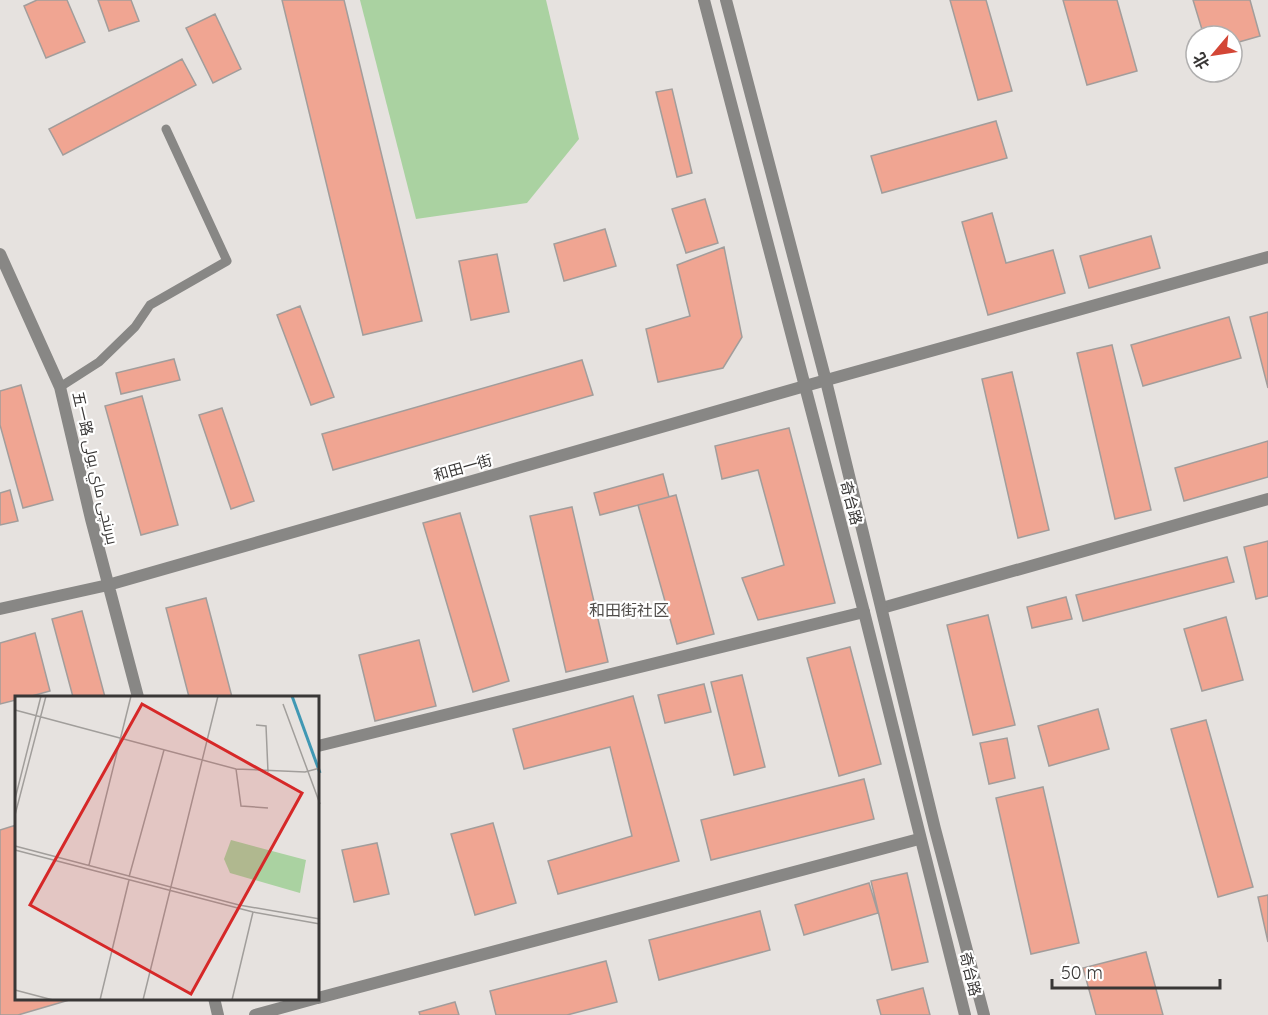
<svg xmlns="http://www.w3.org/2000/svg" width="1268" height="1015" font-family="Quicksand,Cairo,'Noto Sans SC',sans-serif">
<style>
.green{fill:#aad2a1}
.building{fill:#f0a592;stroke:#a29d9b;stroke-width:1.5}
.lines{fill:none;stroke-linecap:round;stroke-linejoin:round}
.service{stroke:#888785;stroke-width:9}
.minor{stroke:#888785;stroke-width:12}
.tertiary{stroke:#888785;stroke-width:12}
.labels{text-anchor:middle;stroke-width:4.5;stroke-linejoin:round;paint-order:stroke}
.street-label{font-size:15px;fill:#393736;stroke:#fff}
.neighbourhood-label{font-size:16px;fill:#504d4a;stroke:#fff}
.inset-river{fill:none;stroke:#4098b4;stroke-width:3}
.inset-road{fill:none;stroke:#a19e9b;stroke-width:1.5}
.view{fill:#d62828;fill-opacity:0.15;stroke:#d62828;stroke-width:3}
.inset-edge{fill:none;stroke:#393736;stroke-width:3}
</style>
<rect width="100%" height="100%" fill="#e6e2df"/>
<!-- green -->
<path class="green" d="M360,0H546L579,139L527,203L416,219Z"/>
<!-- building -->
<path class="building" d="M37,0H67L85,42L46,58L24,6Z
M98,0H131L139,21L109,31Z
M282,0H344L422,321L363,335Z
M950,0H986L1012,91L978,100Z
M1063,0H1117L1137,71L1087,85Z
M1193,0H1250L1260,36L1232,44V36H1204Z
M215,14L241,69L213,83L186,28Z
M182,59L196,85L63,155L49,129Z
M672,89L692,173L677,177L656,92Z
M996,121L1007,158L882,193L871,156Z
M705,199L718,243L686,253L672,209Z
M992,213L1006,263L1053,250L1065,293L988,315L962,222Z
M605,229L616,266L564,281L554,244Z
M1151,236L1160,268L1089,288L1080,256Z
M724,247L742,337L723,368L658,382L646,329L690,316L677,265Z
M497,254L509,312L471,320L459,261Z
M300,306L334,397L311,405L277,315Z
M1268,312V388L1250,317Z
M1229,317L1241,358L1143,386L1131,345Z
M1112,345L1151,510L1115,519L1077,353Z
M174,359L180,380L121,394L116,373Z
M582,360L593,395L333,470L322,434Z
M1012,372L1049,530L1018,538L982,379Z
M21,385L53,500L23,508L0,425V391Z
M142,396L178,525L141,535L105,406Z
M222,408L254,501L231,509L199,415Z
M789,428L835,603L758,620L742,578L784,565L758,470L722,479L715,446Z
M1268,441V477L1184,501L1175,468Z
M663,474L669,497L600,515L594,493Z
M10,490L18,521L0,525V493Z
M676,495L714,634L677,644L638,505Z
M572,507L608,662L566,672L530,516Z
M460,513L509,681L473,692L423,523Z
M1268,541V596L1256,599L1244,547Z
M1227,557L1234,582L1083,621L1076,595Z
M1066,597L1072,619L1032,628L1027,607Z
M206,598L232,697H189L166,608Z
M82,611L105,697H73L52,619Z
M988,615L1015,725L973,735L947,625Z
M1226,617L1243,680L1202,691L1184,629Z
M35,633L50,691L28,697H16V700L0,704V643Z
M419,640L436,706L375,721L359,655Z
M850,647L881,764L839,776L807,658Z
M742,675L765,767L734,775L711,682Z
M704,684L711,712L665,723L658,695Z
M633,696L679,861L558,894L548,861L632,836L610,747L524,769L513,729Z
M1098,709L1109,749L1049,766L1038,726Z
M1206,720L1253,887L1218,897L1171,729Z
M1007,738L1015,778L989,784L980,743Z
M864,779L874,819L711,860L701,820Z
M1043,787L1079,943L1031,954L996,798Z
M493,823L516,903L475,915L451,834Z
M16,825V998H76L18,1015H0V830Z
M377,843L389,894L354,902L342,850Z
M907,873L928,962L892,970L871,881Z
M869,883L878,913L804,935L795,905Z
M1268,895V942L1258,897Z
M760,911L770,950L659,980L649,940Z
M1146,952L1163,1015H1096L1083,968Z
M606,961L617,1002L567,1015H496L490,991Z
M923,988L930,1015H881L877,1000Z
M455,1002L459,1015H420L419,1012Z"/>
<g class="lines">
<!-- service -->
<path class="service" d="M60,387L99,362L135,327L150,305L227,261L166,129"/>
<!-- minor -->
<path class="minor" d="M0,254L60,387L91,519L138,697
M882,608L1268,499
M0,609L108,585L805,386L1268,257
M318,746L864,612
M214,998L218,1015
M318,998L919,839
M255,1015L317,998"/>
<!-- tertiary -->
<path class="tertiary" d="M704,0L864,612L965,1015
M726,0L826,381L935,829L984,1015"/>
</g>
<g class="labels">
<!-- street labels -->
<g class="street-label">
<text transform="translate(95 468) rotate(77)" y="5">五一路 بىرىنچى ماي يولى</text>
<text transform="translate(463 468) rotate(-16)" y="5">和田一街</text>
<text transform="translate(851 503) rotate(75)" y="5">奇台路</text>
<text transform="translate(970 974) rotate(76)" y="5">奇台路</text>
</g>
<!-- neighbourhood labels -->
<g class="neighbourhood-label">
<text x="629" y="616">和田街社区</text>
</g>
</g>
<!-- overview -->
<g transform="translate(15 696)">
<rect width="304" height="304" fill="#e6e2df"/>
<path d="M216,144L291,164L285,197L215,177L209,163Z" fill="#aad2a1"/>
<path class="inset-river" d="M277,0L305,77"/>
<path class="inset-road" d="M268,8L305,108M0,14L221,73L290,76L305,72M241,29L251,30L253,76M221,73L226,110L253,112M0,103L26,0M0,119L31,0M0,150L224,209L305,223M0,154L238,216L305,228M74,169L116,0M114,181L149,54M0,294L38,304M85,304L114,184M128,304L203,0M217,304L238,216"/>
<path class="view" d="M127,8L287,97L176,298L15,209Z"/>
<rect width="304" height="304" class="inset-edge"/>
</g>
<!-- north arrow -->
<g transform="translate(1214 54) rotate(241)"><circle r="28" fill="#ffffff" stroke="#b0afaf" stroke-width="1.5"/>
<path d="M0-4.5L10 22L0 15L-10 22Z" fill="#d34636"/>
<text y="-9" font-size="16" font-weight="bold" text-anchor="middle" fill="#393736">北</text>
</g>
<!-- scale -->
<path d="M1052 979v9h168v-9" fill="none" stroke="#393736" stroke-width="3"/>
<text x="1061" y="979" font-size="18" fill="#393736" stroke="#ffffff" stroke-width="4.5" paint-order="stroke">50 m</text>
</svg>
